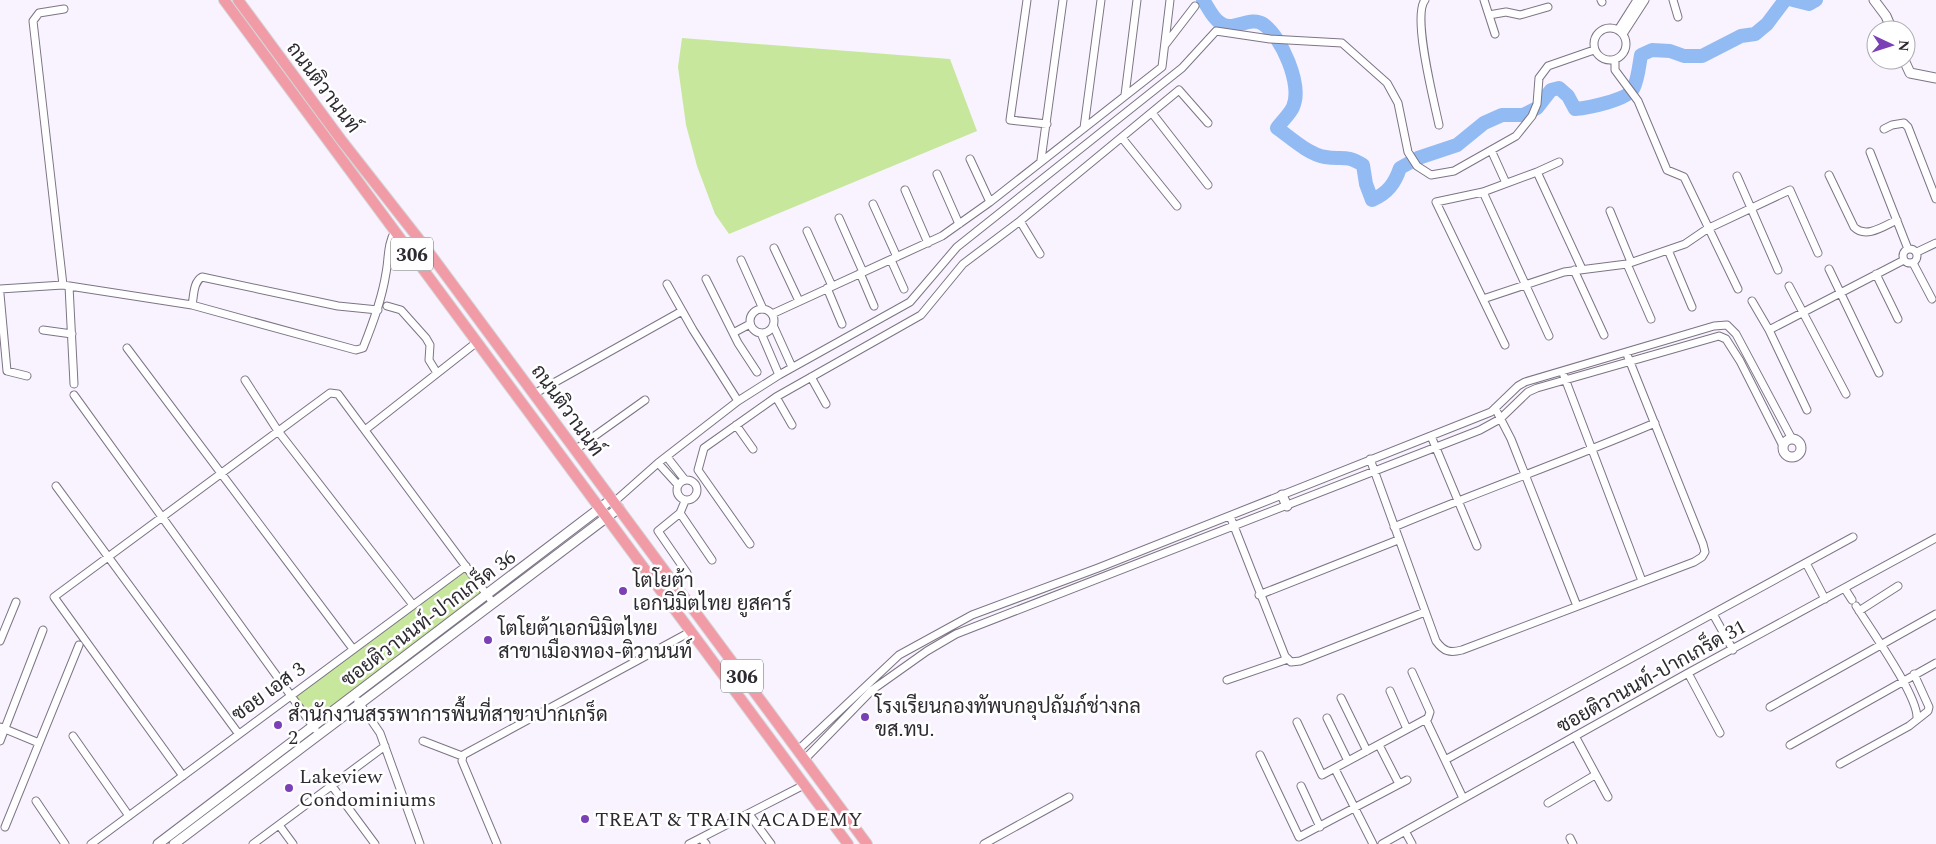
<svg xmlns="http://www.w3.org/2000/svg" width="1936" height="844" font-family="Spectral,Sarabun,serif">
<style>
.green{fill:#c7e79d}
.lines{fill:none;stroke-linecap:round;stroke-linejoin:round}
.river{stroke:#93bbf3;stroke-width:14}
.minor-casing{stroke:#7d7485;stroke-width:9}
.tertiary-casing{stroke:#7d7485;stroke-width:11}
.primary-casing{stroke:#d5d4d6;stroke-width:12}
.minor{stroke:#fff;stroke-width:7}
.tertiary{stroke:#fff;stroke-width:9}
.primary{stroke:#f09ba6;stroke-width:10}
.poi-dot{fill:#7c40b6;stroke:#fff;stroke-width:2}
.labels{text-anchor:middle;stroke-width:5;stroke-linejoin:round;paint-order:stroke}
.shield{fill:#fff;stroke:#6c6a6f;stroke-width:1}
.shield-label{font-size:19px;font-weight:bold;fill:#2d2a31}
.street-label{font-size:20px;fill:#2d2a31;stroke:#fff}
.poi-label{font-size:20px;fill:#2d2a31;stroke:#fff;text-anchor:start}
</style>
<rect width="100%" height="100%" fill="#f9f3ff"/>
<!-- green -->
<path class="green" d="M682,38L950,59L977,131L729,234L715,214L697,166L686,125L678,67Z
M466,566L484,593L312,722L291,695Z"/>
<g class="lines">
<!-- river -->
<path class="river" d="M1203,0C1208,7 1212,17 1219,22C1232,34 1249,15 1263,24C1281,36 1303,85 1293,107C1290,114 1282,121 1277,128C1291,138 1308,154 1325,157C1343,160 1345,154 1363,165L1366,184L1372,200C1388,193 1395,183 1400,168L1418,158L1457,145L1484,123L1502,115H1523L1537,108L1551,90L1559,88L1568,96L1575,109C1588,108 1627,100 1633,89C1638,80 1639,66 1641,55L1652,50L1670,51L1684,56H1702L1741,36L1755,34L1767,24L1785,0
M1793,0L1809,4L1816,0"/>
<!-- minor casing -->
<g class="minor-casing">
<path id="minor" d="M1027,0L1010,120L1047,124
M1425,0C1412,16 1434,101 1439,125
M1484,0L1495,34
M1601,0L1602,2
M1673,0L1678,17
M1489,15L1506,12L1520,15L1548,7
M1594 44a16 16 0 1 1 32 0a16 16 0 1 1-32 0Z
M1618,30L1637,0
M1623,34L1645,0
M1165,45L1195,6
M1615,60V70L1638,101L1667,170L1684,177L1738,289
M1125,95L1137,0
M1152,113L1208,185
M1084,128L1101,0
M1884,129L1892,125L1904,123L1908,127L1936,199
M1122,138L1177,206
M1491,150L1506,183
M1870,152L1908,249
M970,159L990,202
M1041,160L1063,0
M1537,172L1559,162
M937,174L959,224
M1829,175L1854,227C1866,239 1884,226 1897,220
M1737,176L1778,270
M905,190L928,243
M1483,192L1549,336
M873,204L897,257
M1610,211L1631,262
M839,218L863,272
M1020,221L1040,254
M807,231L832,286
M774,248L799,301
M1903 256a7 7 0 1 1 14 0a7 7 0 1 1-14 0Z
M1668,250L1692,307
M1917,252L1936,243
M741,260L763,309
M891,260L904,289
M1913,263L1932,299
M1627,264L1651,319
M1829,269L1879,373
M1574,270L1604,335
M860,273L874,306
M1876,274L1898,319
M706,279L738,343L757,372
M667,284L693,330L738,401
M63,285L33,21L39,13L64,9
M69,286L74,384
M1789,286L1846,394
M827,288L842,324
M0,289L63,285L192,305L356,350L363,348C373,323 382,299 386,273C389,258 387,245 395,231
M0,294L7,371L27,376
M1483,299L1564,272L1627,264L1685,244L1707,229L1790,190L1818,253
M1752,301L1769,330L1807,410
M192,305C194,296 193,282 202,277L338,306L378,310
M387,306L401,310L426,338L430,345L429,360L437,373
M750 321a12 12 0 1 1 24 0a12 12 0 1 1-24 0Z
M772,314L942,236L990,202L1162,67L1170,0
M773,325L792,367
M43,330L72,334
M1769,330L1904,260
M733,333L750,324
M761,333L779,375
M1505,345L1436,202L1483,192L1537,172L1582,269
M127,348L353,649
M1564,376L1642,581
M811,377L826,404
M245,380L278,431L413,605
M534,394L682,311
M74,395L315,729
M776,397L792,425
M1495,408L1511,439L1577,606
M736,425L753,449
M365,430L477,342
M1431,436L1477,546
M575,450L645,400
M667,457L685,480
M1370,459L1436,641C1444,652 1450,653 1462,650L1694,562L1702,557L1705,552L1703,544L1628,357
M658,463L678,485
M677 490a10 10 0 1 1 20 0a10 10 0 1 1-20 0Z
M56,486L238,733
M685,501L680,513L658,531L687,573
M614,502L658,463L738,401L779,375L910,302L957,247L1182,68L1216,31L1270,39L1342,43L1387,83L1398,103L1408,152L1417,166L1431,175L1454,171L1516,136L1532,116L1537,104L1539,78L1548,66L1594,50
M680,513L712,560
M1230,516L1285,656L1291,662L1300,661L1425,612
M1394,527C1480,491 1568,460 1655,423
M750,544L698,470L704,448L776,397L921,315L963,264L1020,221L1179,90L1208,123
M1806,563L1825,599
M1845,589L1852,600
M1259,595L1398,540
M1856,606C1869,627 1919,697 1917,719
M1859,611L1898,586
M1713,614L1733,650
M0,641L16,602
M1688,673L1720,733
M1227,680L1288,659
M1390,691L1407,729
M1341,698L1367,751
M358,701L380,733L420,844
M1770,707L1936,614
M1327,718L1348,761
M1426,720L1463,798
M1297,722L1322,775L1428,718L1430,712L1412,672
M0,727L39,743
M73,736L129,816
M1575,736L1608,797
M0,741L43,630
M423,741L462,756
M1379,745L1399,784
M1790,745L1936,663
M797,751L899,655L972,615L1098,568L1491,412L1518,386L1525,382L1714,326L1727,325L1736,334L1792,439
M1260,755L1299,837L1407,780
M804,760L872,690L927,651L956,634L1480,430L1500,419L1528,392L1537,388L1719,336L1726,339L1740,361L1783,446
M1445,760L1853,537
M1840,764L1909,726L1928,711L1929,707L1914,674
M1335,769L1373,844
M183,776L54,597L330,393L338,394L493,603
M332,786L375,844
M1301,786L1320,827
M36,801L65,844
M1548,803L1595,775
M749,814L771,844
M279,825L293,844
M5,827L79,645
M1405,831L1412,844
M701,838L706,844
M1570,838L1573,844
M91,844L466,566
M253,844L385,746
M497,844L462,761L463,755L690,632
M689,844L804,785
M984,844L1069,797
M1382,844L1688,673L1936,538"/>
</g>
<!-- tertiary casing -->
<g class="tertiary-casing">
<path id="tertiary" d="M1874,0L1886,16L1892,30
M1904,60L1910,73L1936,78
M1783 448a9 9 0 1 1 18 0a9 9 0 1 1-18 0Z
M1282,495L1287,506
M158,844L612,499
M174,844L619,508"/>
</g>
<!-- primary casing -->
<g class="primary-casing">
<path id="primary" d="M224,0L848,844
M238,0L342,141L422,243L867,844"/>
</g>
<!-- minor -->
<use href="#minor" class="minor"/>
<!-- tertiary -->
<use href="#tertiary" class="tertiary"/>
<!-- primary -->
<use href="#primary" class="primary"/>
</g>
<!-- markers -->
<g class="poi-dot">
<circle cx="623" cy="591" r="5"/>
<circle cx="488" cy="640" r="5"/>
<circle cx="865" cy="717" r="5"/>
<circle cx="278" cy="725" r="5"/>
<circle cx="289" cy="788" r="5"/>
<circle cx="585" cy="819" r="5"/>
</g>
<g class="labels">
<!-- shield labels -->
<g class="shield">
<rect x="391" y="237.5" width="42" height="33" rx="4"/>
<rect x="721" y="659.5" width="42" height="33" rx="4"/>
</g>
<g class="shield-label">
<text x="412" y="261">306</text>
<text x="742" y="683">306</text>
</g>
<!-- street labels -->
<g class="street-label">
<text transform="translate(324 87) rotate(53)" y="7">ถนนติวานนท์</text>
<text transform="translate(568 410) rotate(54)" y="7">ถนนติวานนท์</text>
<text transform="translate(428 618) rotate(-37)" y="7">ซอยติวานนท์-ปากเกร็ด 36</text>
<text transform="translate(1651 676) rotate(-29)" y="7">ซอยติวานนท์-ปากเกร็ด 31</text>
<text transform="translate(268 691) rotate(-36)" y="7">ซอย เอส 3</text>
</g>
<!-- poi labels -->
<g class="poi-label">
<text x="633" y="587">โตโยต้า<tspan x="633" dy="23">เอกนิมิตไทย ยูสคาร์</tspan></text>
<text x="498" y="635">โตโยต้าเอกนิมิตไทย<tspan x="498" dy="23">สาขาเมืองทอง-ติวานนท์</tspan></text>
<text x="875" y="713">โรงเรียนกองทัพบกอุปถัมภ์ช่างกล<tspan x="875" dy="23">ขส.ทบ.</tspan></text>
<text x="288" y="721">สำนักงานสรรพาการพื้นที่สาขาปากเกร็ด<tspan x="288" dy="23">2</tspan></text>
<text x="299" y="783">Lakeview<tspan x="299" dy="23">Condominiums</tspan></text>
<text x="595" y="826">TREAT &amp; TRAIN ACADEMY</text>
</g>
</g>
<!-- north arrow -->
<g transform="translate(1891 45) rotate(94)"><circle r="24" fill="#ffffff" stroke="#abaaad"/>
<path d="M0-4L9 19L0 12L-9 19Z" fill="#7c40b6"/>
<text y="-8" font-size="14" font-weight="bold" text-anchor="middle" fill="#2d2a31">N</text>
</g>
</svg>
